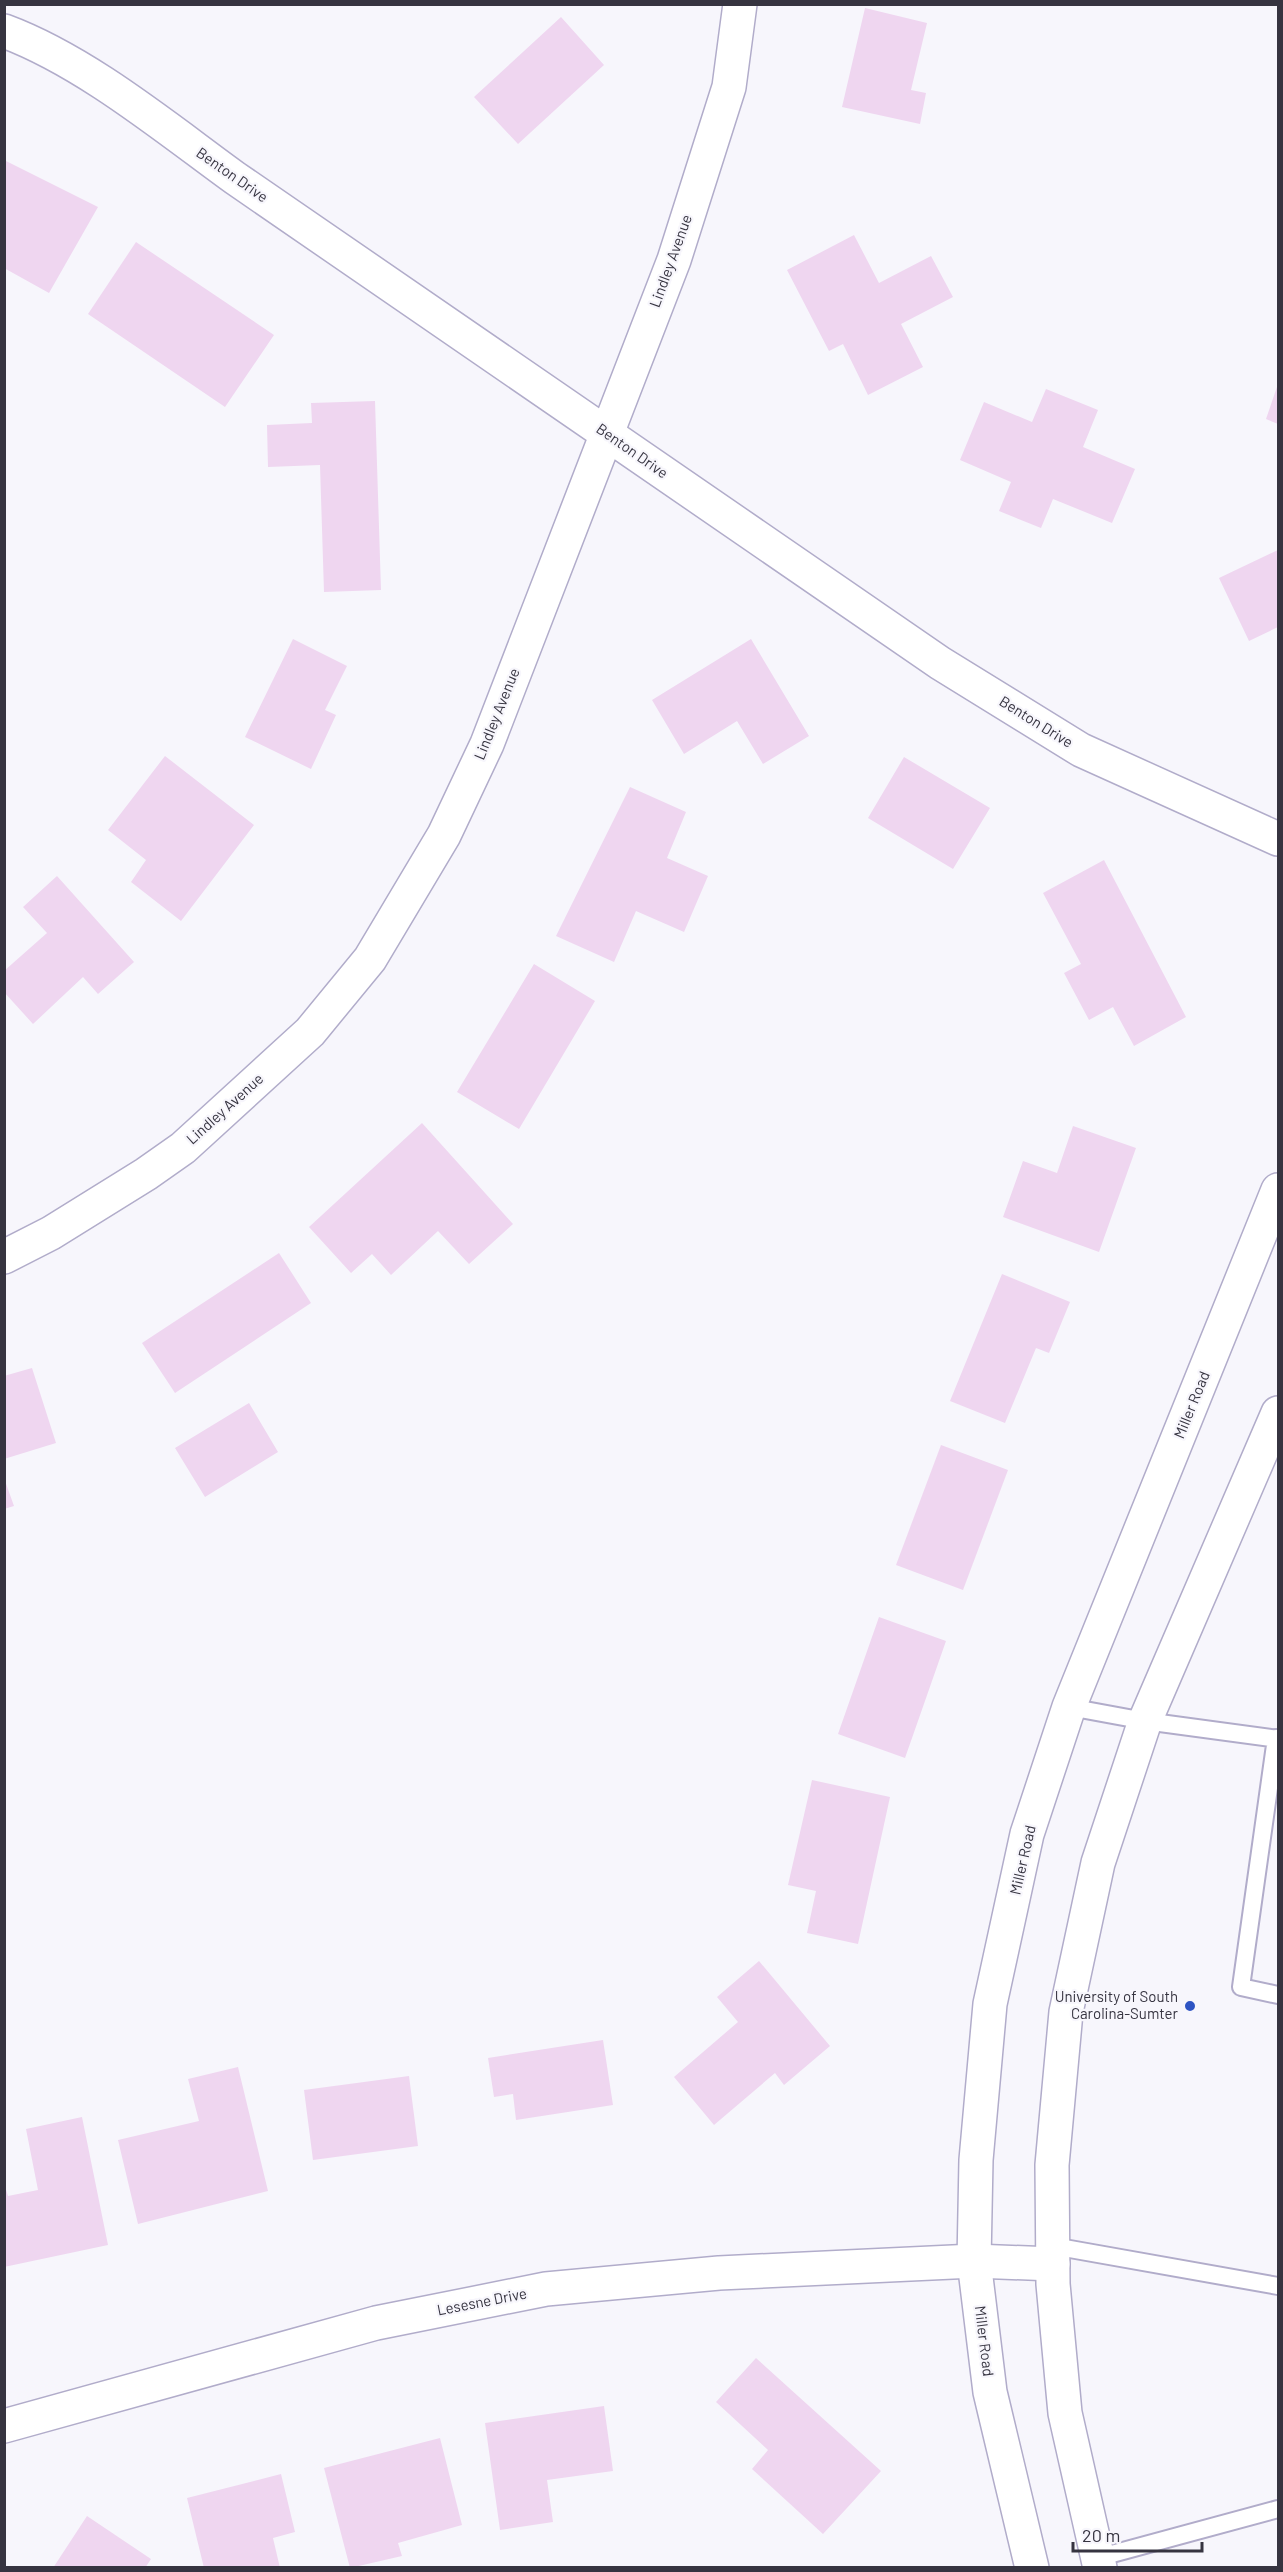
<svg xmlns="http://www.w3.org/2000/svg" width="1283" height="2572" font-family="Barlow,sans-serif">
<style>
.building{fill:#efd6f0}
.lines{fill:none;stroke-linecap:round;stroke-linejoin:round}
.lane-casing{stroke:#b1acca;stroke-width:20}
.street-casing{stroke:#b1acca;stroke-width:36}
.secondary-casing{stroke:#b1acca;stroke-width:36}
.lane{stroke:#fff;stroke-width:16}
.street{stroke:#fff;stroke-width:33}
.secondary{stroke:#fff;stroke-width:33}
.poi-dot{fill:#2e54c3;stroke:#f7f6fc;stroke-width:2}
.labels{text-anchor:middle;stroke-width:4.5;stroke-linejoin:round;paint-order:stroke}
.street-label{font-size:15px;fill:#363440;stroke:#f7f6fc}
.poi-label{font-size:15px;fill:#363440;stroke:#f7f6fc;text-anchor:end}
</style>
<rect width="100%" height="100%" fill="#f7f6fc"/>
<!-- building -->
<path class="building" d="M865,8L927,23L911,90L926,93L920,124L842,107Z
M561,17L604,65L518,144L474,97Z
M4,160L98,207L49,293L4,268Z
M854,235L879,283L931,256L953,297L901,324L923,367L868,395L843,344L829,351L787,270Z
M136,242L274,335L225,407L88,314Z
M1278,384V424L1266,419Z
M1046,389L1098,410L1083,447L1135,469L1112,523L1053,499L1041,528L999,511L1011,482L960,460L984,402L1032,422Z
M375,401L381,590L324,592L320,465L268,467L267,425L312,423L311,403Z
M1278,550V627L1249,641L1219,578Z
M293,639L347,666L325,710L336,715L311,769L245,737Z
M751,639L809,736L763,764L737,721L684,754L652,700Z
M165,756L254,825L181,921L131,882L146,860L108,830Z
M904,757L990,808L953,869L868,818Z
M630,787L686,812L667,858L708,876L684,932L636,911L614,962L556,936Z
M1104,860L1186,1017L1134,1046L1113,1007L1089,1020L1064,973L1081,964L1043,893Z
M57,876L134,962L98,994L83,977L33,1024L4,992V971L47,933L23,907Z
M534,964L595,1001L519,1129L457,1092Z
M422,1123L513,1224L469,1264L438,1231L391,1275L372,1254L351,1273L309,1227Z
M1073,1126L1136,1148L1099,1252L1003,1217L1023,1161L1057,1173Z
M279,1253L311,1303L175,1393L142,1343Z
M1002,1274L1070,1302L1049,1353L1036,1348L1005,1423L950,1401Z
M32,1368L56,1443L4,1459V1376Z
M249,1403L278,1452L205,1497L175,1448Z
M941,1445L1008,1470L963,1590L896,1565Z
M4,1478L14,1506L4,1509Z
M879,1617L946,1641L905,1758L838,1734Z
M812,1780L890,1797L858,1944L807,1933L816,1891L788,1885Z
M759,1961L830,2046L784,2085L775,2073L714,2125L674,2077L738,2022L717,1997Z
M603,2040L613,2105L516,2120L513,2094L494,2097L488,2058Z
M238,2067L268,2191L138,2224L118,2140L199,2121L188,2079Z
M409,2076L418,2146L313,2160L304,2090Z
M82,2117L108,2245L4,2267V2183L8,2196L38,2190L26,2129Z
M756,2358L881,2471L823,2534L752,2469L768,2450L716,2402Z
M604,2406L613,2471L547,2480L553,2522L500,2530L485,2423Z
M440,2438L462,2525L398,2543L402,2556L350,2568L324,2468Z
M281,2474L295,2532L273,2538L280,2568H204L187,2498Z
M87,2516L151,2559L145,2568H53Z"/>
<g class="lines">
<!-- lane casing -->
<g class="lane-casing">
<path id="lane" d="M1069,1707L1145,1721L1278,1739
M1276,1738L1241,1987L1278,1995
M1053,2246L1278,2286
M1097,2558L1278,2509"/>
</g>
<!-- street casing -->
<g class="street-casing">
<path id="street" d="M4,31C85,61 166,128 235,178L940,663L1081,750L1278,839
M4,1257L51,1233L146,1174L183,1148L310,1032L370,959L444,835L487,744L674,260L729,87L740,4
M4,2426L376,2323L546,2289L719,2273L974,2261L1053,2264"/>
</g>
<!-- secondary casing -->
<g class="secondary-casing">
<path id="secondary" d="M1032,2568L990,2392L974,2261L976,2160L990,2004L1027,1834L1069,1707L1278,1190
M1100,2568L1065,2413L1053,2284L1052,2165L1066,2012L1098,1863L1145,1721L1278,1413"/>
</g>
<!-- lane -->
<use href="#lane" class="lane"/>
<!-- street -->
<use href="#street" class="street"/>
<!-- secondary -->
<use href="#secondary" class="secondary"/>
</g>
<!-- markers -->
<circle class="poi-dot" cx="1190" cy="2006" r="6"/>
<g class="labels">
<!-- street labels -->
<g class="street-label">
<text transform="translate(232 175) rotate(35)" y="5">Benton Drive</text>
<text transform="translate(671 261) rotate(-70)" y="5">Lindley Avenue</text>
<text transform="translate(632 451) rotate(35)" y="5">Benton Drive</text>
<text transform="translate(497 714) rotate(-68)" y="5">Lindley Avenue</text>
<text transform="translate(1036 722) rotate(32)" y="5">Benton Drive</text>
<text transform="translate(225 1109) rotate(-42)" y="5">Lindley Avenue</text>
<text transform="translate(1192 1405) rotate(-68)" y="5">Miller Road</text>
<text transform="translate(1023 1860) rotate(-77)" y="5">Miller Road</text>
<text transform="translate(482 2302) rotate(-11)" y="5">Lesesne Drive</text>
<text transform="translate(984 2341) rotate(83)" y="5">Miller Road</text>
</g>
<!-- poi labels -->
<g class="poi-label">
<text x="1178" y="2002">University of South<tspan x="1178" dy="17">Carolina-Sumter</tspan></text>
</g>
</g>
<!-- border -->
<rect width="1283" height="2572" fill="none" stroke="#363440" stroke-width="12"/>
<!-- scale -->
<path d="M1073 2542v9h129v-9" fill="none" stroke="#363440" stroke-width="3"/>
<text x="1082" y="2542" font-size="18" fill="#363440" stroke="#f7f6fc" stroke-width="4.5" paint-order="stroke">20 m</text>
</svg>
